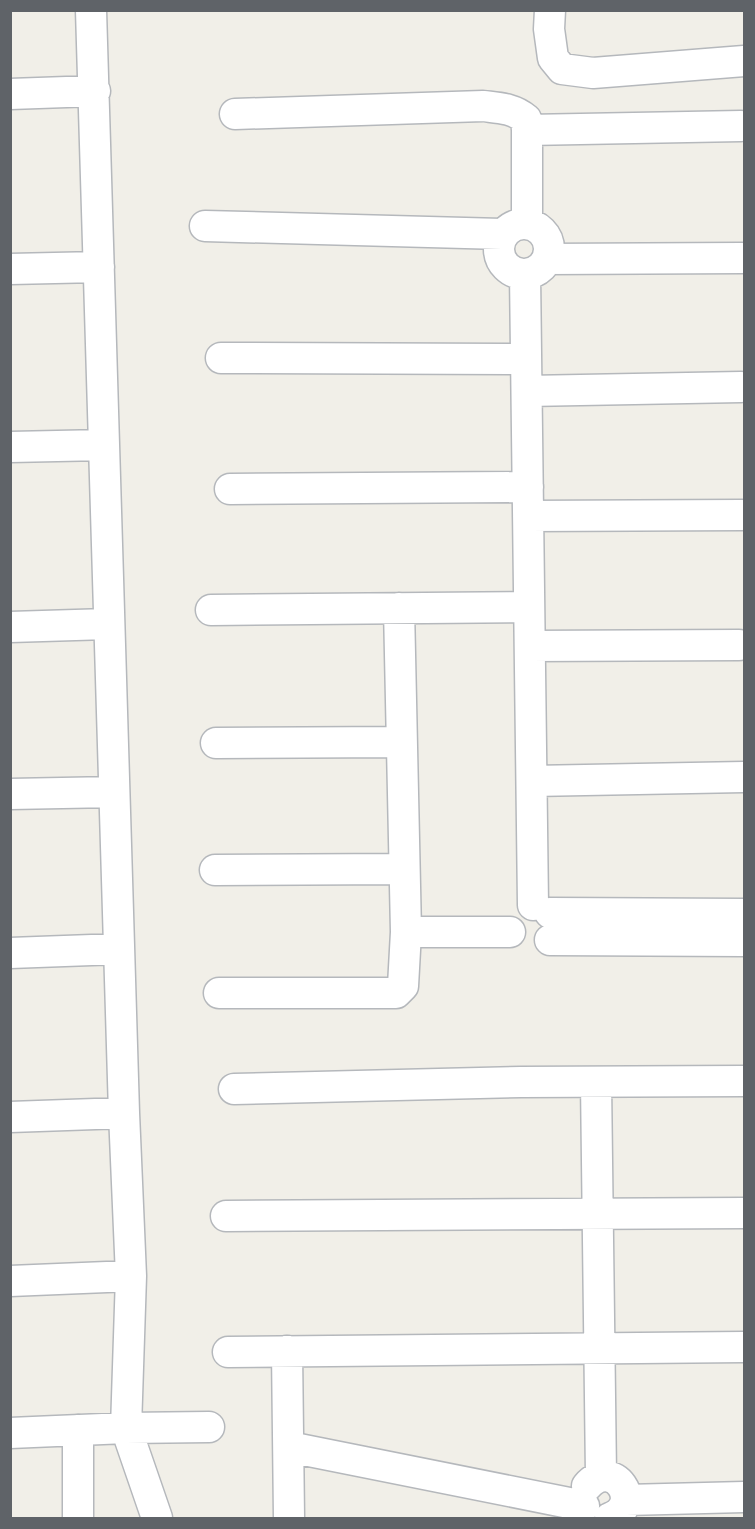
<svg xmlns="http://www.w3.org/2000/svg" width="755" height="1529" font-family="Barlow,sans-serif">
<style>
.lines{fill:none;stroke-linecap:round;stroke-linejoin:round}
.minor-casing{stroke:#b5b8bc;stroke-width:33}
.minor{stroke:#fff;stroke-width:30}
</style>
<rect width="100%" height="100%" fill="#f1efe8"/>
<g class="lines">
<!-- minor casing -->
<g class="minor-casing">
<path id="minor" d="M91,10L124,1113L131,1276L126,1428L157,1518
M550,10L549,29L553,58L562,69L593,73L744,61
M10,94L95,91
M235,114L483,106C499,108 513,108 526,119L527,130V223
M527,130L741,126
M499 249a25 25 0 1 1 50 0a25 25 0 1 1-50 0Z
M205,226L502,234
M547,259L742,258
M10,269L99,267
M525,274L533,905
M221,358L526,359
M527,391L741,387
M10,447L104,445
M230,489L528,487
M528,516L742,515
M399,608L406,932H510
M211,610L529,607
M10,627L108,624
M530,646L739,645
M216,743L401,742
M532,781L744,777
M10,794L114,792
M215,870L404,869
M550,913L744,914
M550,940L744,941
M10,953L119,949
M219,993H396L403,986L406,932
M596,1082L601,1476
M234,1089L521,1082L744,1081
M10,1117L124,1113
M226,1216L744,1213
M10,1281L131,1276
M287,1351L289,1518
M228,1352L744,1347
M78,1430V1518
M10,1433L126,1428L209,1427
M289,1447L584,1506
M587,1486C613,1456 646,1504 610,1518
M626,1500L744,1497"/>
</g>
<!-- minor -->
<use href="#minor" class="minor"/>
</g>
<!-- border -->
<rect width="755" height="1529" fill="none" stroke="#5f6368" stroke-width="24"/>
</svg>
